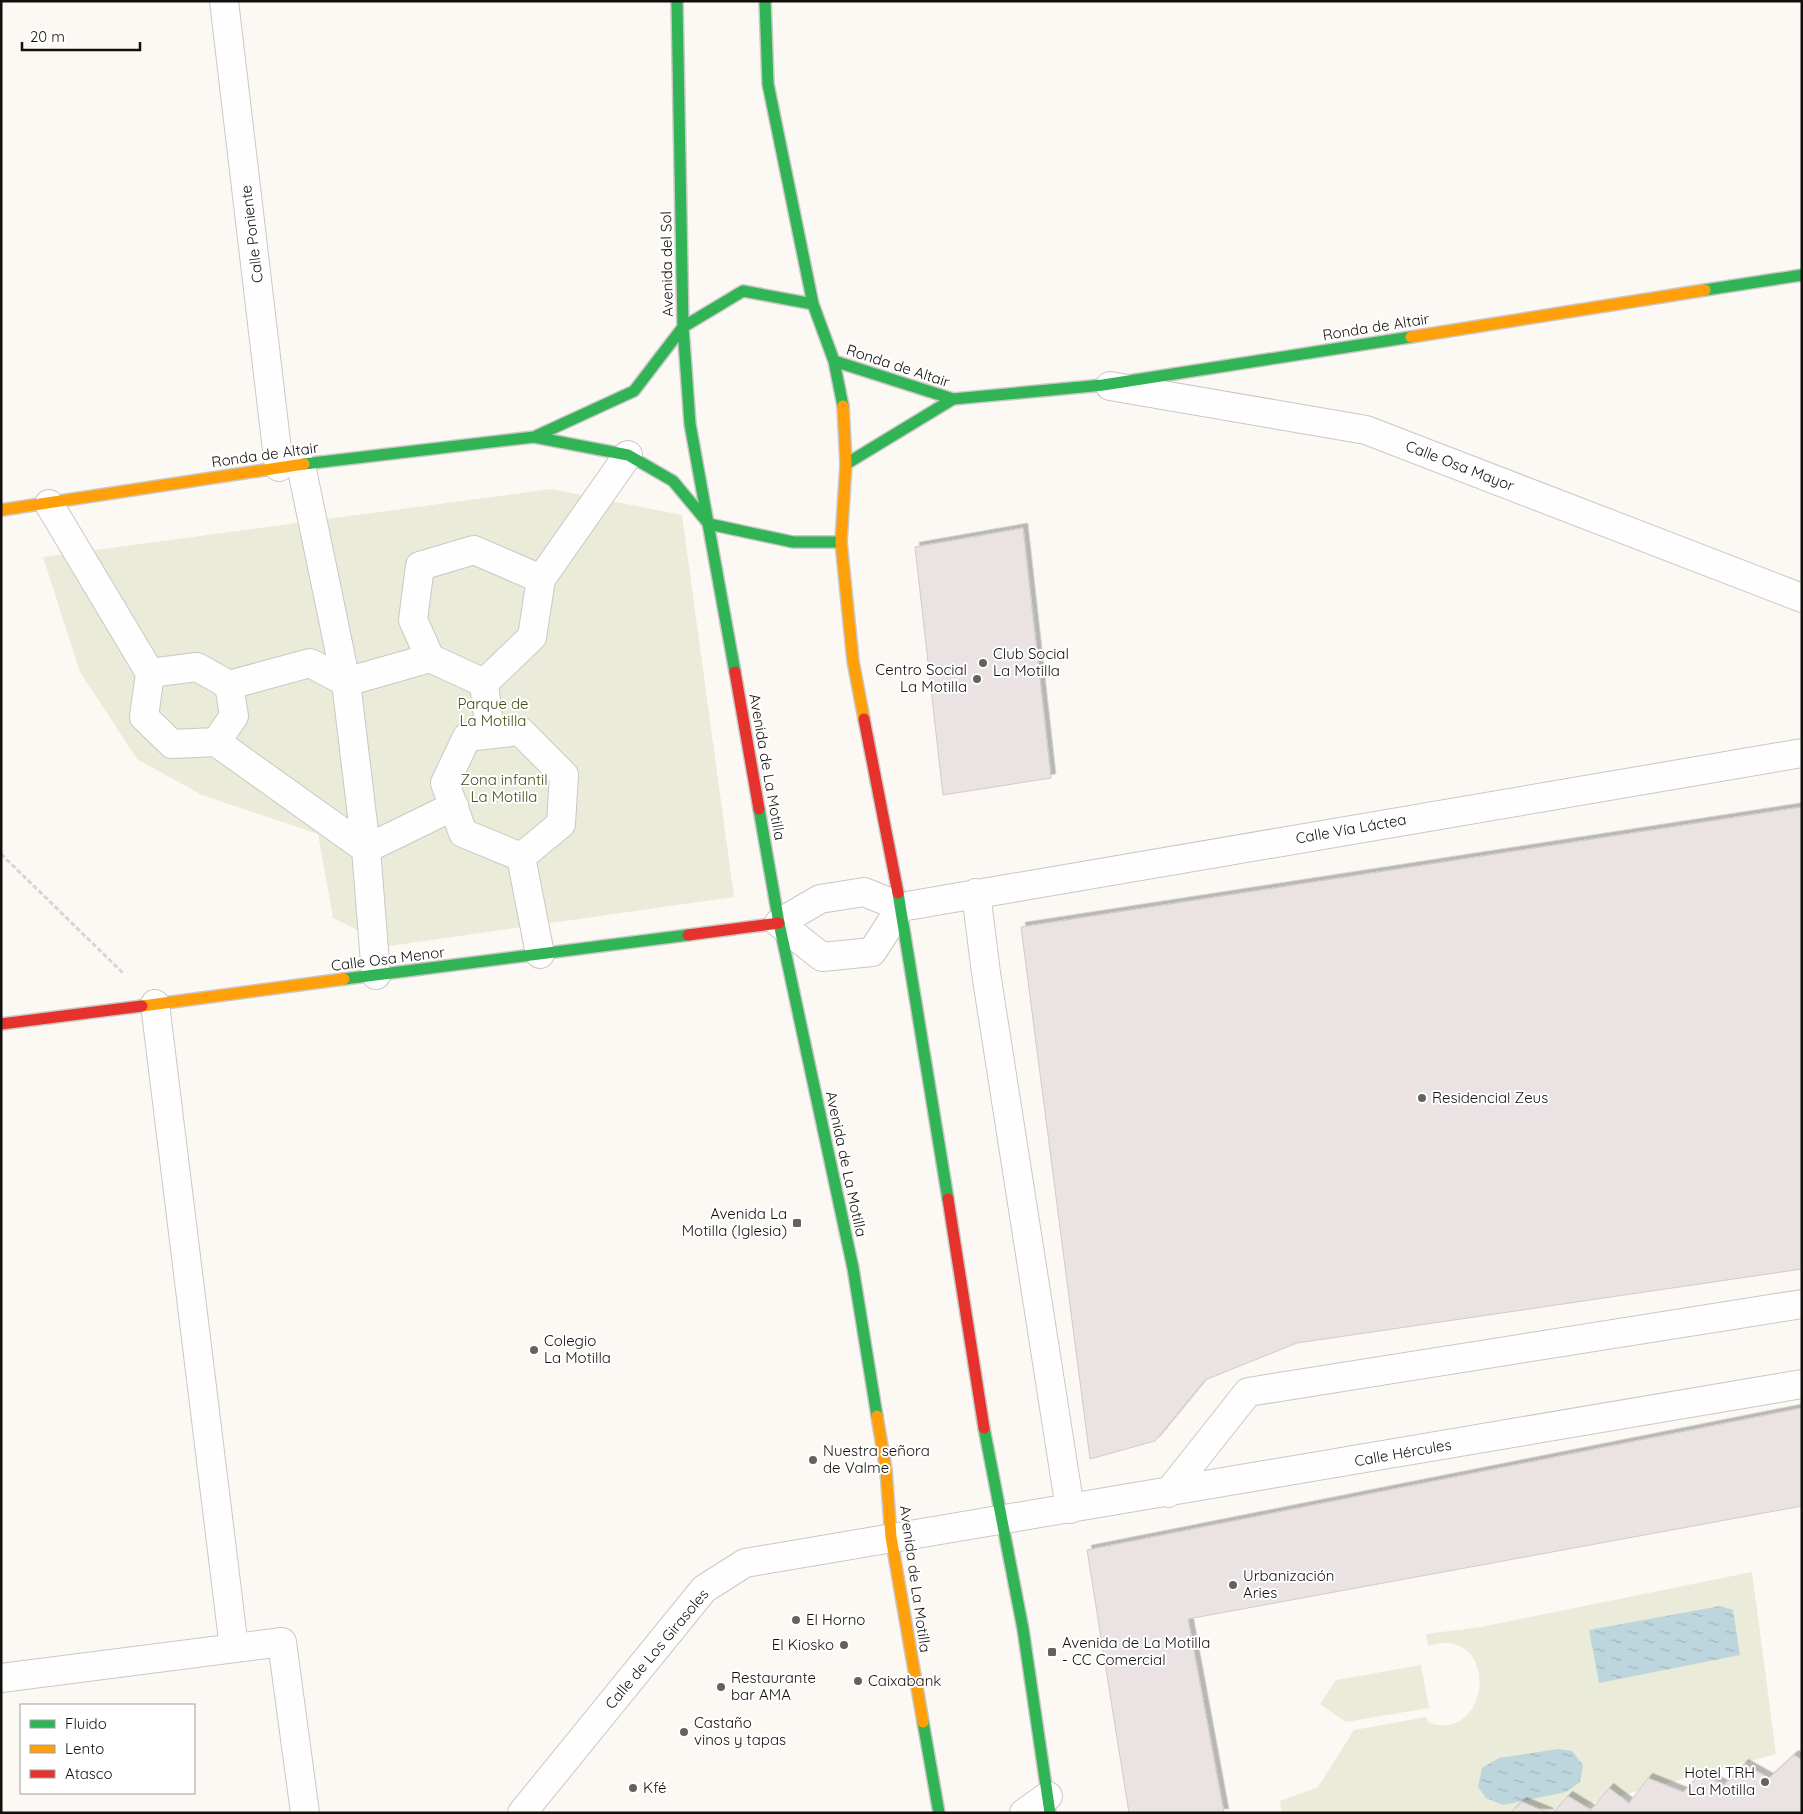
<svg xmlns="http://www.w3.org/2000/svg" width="1803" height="1814" font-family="Quicksand,sans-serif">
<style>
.green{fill:#eaebd9}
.water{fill:url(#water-ripples)}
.building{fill:#eae2e3;stroke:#cfcccb;filter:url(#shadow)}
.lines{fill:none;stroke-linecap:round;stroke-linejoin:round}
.street-casing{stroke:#cac8c5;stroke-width:30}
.fast-casing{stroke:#cac8c5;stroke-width:14}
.slow-casing{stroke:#cac8c5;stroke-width:14}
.jam-casing{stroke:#cac8c5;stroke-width:14}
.path{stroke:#d7d5d4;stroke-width:3;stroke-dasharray:5 2.5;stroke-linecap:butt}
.street{stroke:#fffefe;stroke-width:28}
.fast{stroke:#30b455;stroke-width:11}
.slow{stroke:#ff9f0a;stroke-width:11}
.jam{stroke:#e5322d;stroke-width:11}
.poi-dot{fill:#64625e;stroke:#fff;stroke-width:2}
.labels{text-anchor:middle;stroke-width:4;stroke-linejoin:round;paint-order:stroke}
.street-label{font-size:15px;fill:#12100d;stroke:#fff}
.poi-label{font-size:15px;fill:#12100d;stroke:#fff;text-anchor:start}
.park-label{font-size:15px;fill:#464915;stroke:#fff}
</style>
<defs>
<pattern id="water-ripples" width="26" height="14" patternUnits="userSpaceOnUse" patternTransform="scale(1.25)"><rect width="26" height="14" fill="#bdd5dd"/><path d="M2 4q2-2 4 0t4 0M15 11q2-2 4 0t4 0" fill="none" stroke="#a1b6bc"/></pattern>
<filter id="shadow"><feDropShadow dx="4.5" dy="-4.5" stdDeviation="0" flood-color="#0004"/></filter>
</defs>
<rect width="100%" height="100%" fill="#fcf9f5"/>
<!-- green -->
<path class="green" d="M551,489L682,515L734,897L389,946L333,918L318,834L202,795L137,759L80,672L43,557Z
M1752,1572L1776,1754L1555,1813H1282L1280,1801L1318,1787L1354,1730L1426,1717L1429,1723C1485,1741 1499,1648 1448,1643C1442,1642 1434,1645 1428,1646L1426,1634L1481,1627Z
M1421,1665L1429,1708L1346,1722L1320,1704L1336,1680Z"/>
<!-- water -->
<path class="water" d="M1720,1606L1733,1610L1740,1655L1599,1683L1589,1630Z
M1558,1749L1572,1751L1583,1765L1580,1782L1566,1792L1503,1805L1486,1798L1478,1787L1482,1768L1499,1758Z"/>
<!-- building -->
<path class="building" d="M1023,528L1051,778L943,795L915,547Z
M1802,807V1269L1297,1343L1205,1380L1155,1441L1090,1459L1021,927Z
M1802,1408V1506L1188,1619L1224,1813H1129L1087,1550Z
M1794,1755L1802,1760V1813H1553L1568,1796L1591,1810L1609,1788L1629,1803L1648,1778L1683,1792L1701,1774L1724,1785L1744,1764L1769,1778Z
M1522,1802L1549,1813H1510Z"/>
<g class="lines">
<!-- street casing -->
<g class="street-casing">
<path id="street" d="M224,1L279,467
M1110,386L1366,430L1802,598
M301,465L346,682L366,849L376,975
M49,504L150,673L144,717L172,744L216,742L234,716L229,685L197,667L150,673
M430,658L413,620L420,566L474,550L541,579
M484,683L532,637L541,579L628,455
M484,683L490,734
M229,685L310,663L346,682L430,658L484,683
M520,731L564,775L561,824L521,857L463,833L445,783L467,737Z
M216,742L366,849
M366,849L454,806
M521,857L540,954
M864,892L901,907L872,952L822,957L779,923L820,899Z
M976,893L986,973L1070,1509
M901,907L1802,753
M155,1004L234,1648
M1168,1493L1248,1392L1802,1304
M1,1678L282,1642L305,1813
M522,1813L704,1589L745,1563L1802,1384
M1024,1813L1048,1796"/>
</g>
<!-- fast casing -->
<g class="fast-casing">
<path id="fast" d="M677,1L683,327L690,424L735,672
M765,1L768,84L813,304L834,361L843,406
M1705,290L1802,275
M834,361L953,399L1103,385L1411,337
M534,437L634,391L683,327L743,291L813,304
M304,464L534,437L628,455L673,481L708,523
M846,464L953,399
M709,524L793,542H841
M759,809L779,923L853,1268L877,1416
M898,893L948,1199
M344,979L688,935
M984,1428L1023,1629L1050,1813
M923,1722L939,1813"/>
</g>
<!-- slow casing -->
<g class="slow-casing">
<path id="slow" d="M1411,337L1705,290
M843,406L846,464L841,542L853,661L864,719
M1,510L304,464
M142,1006L344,979
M877,1416L886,1470L891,1537L923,1722"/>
</g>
<!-- jam casing -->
<g class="jam-casing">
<path id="jam" d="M735,672L759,809
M864,719L898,893
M688,935L779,923
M1,1024L142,1006
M948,1199L984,1428"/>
</g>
<!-- path -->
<path class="path" d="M1,854L124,974"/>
<!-- street -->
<use href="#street" class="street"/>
<!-- fast -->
<use href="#fast" class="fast"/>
<!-- slow -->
<use href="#slow" class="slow"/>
<!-- jam -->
<use href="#jam" class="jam"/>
</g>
<!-- markers -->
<g class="poi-dot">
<circle cx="983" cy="663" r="5"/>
<circle cx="977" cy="679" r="5"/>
<circle cx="1422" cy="1098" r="5"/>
<rect x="792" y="1218" width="10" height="10" rx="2.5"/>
<circle cx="534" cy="1350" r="5"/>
<circle cx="813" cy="1460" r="5"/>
<circle cx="1233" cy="1585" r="5"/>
<circle cx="796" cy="1620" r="5"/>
<circle cx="844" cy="1645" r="5"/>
<rect x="1047" y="1647" width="10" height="10" rx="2.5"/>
<circle cx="858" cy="1681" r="5"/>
<circle cx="721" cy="1687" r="5"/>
<circle cx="684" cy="1732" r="5"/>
<circle cx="1765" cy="1782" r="5"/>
<circle cx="633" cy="1788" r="5"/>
</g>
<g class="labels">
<!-- street labels -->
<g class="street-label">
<text transform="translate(252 234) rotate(-97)" y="5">Calle Poniente</text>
<text transform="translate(667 264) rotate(-91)" y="5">Avenida del Sol</text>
<text transform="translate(1376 327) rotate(-9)" y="5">Ronda de Altair</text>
<text transform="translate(898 366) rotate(18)" y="5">Ronda de Altair</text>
<text transform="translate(265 455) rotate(-8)" y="5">Ronda de Altair</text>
<text transform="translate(1460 466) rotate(21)" y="5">Calle Osa Mayor</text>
<text transform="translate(767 767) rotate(80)" y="5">Avenida de La Motilla</text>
<text transform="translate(1351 829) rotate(-10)" y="5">Calle Vía Láctea</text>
<text transform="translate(388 959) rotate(-7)" y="5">Calle Osa Menor</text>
<text transform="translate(846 1164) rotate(78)" y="5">Avenida de La Motilla</text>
<text transform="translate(1403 1453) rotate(-10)" y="5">Calle Hércules</text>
<text transform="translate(915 1579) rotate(82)" y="5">Avenida de La Motilla</text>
<text transform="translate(657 1649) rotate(-50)" y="5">Calle de Los Girasoles</text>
</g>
<!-- poi labels -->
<g class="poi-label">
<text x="993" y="659">Club Social<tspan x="993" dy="17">La Motilla</tspan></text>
<text x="967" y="675" text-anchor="end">Centro Social<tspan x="967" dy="17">La Motilla</tspan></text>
<text x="1432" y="1103">Residencial Zeus</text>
<text x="787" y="1219" text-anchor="end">Avenida La<tspan x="787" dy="17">Motilla (Iglesia)</tspan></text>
<text x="544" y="1346">Colegio<tspan x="544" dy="17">La Motilla</tspan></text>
<text x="823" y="1456">Nuestra señora<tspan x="823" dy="17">de Valme</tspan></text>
<text x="1243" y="1581">Urbanización<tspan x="1243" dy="17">Aries</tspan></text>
<text x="806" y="1625">El Horno</text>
<text x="1062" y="1648">Avenida de La Motilla<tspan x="1062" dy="17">- CC Comercial</tspan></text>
<text x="834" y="1650" text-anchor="end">El Kiosko</text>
<text x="731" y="1683">Restaurante<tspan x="731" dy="17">bar AMA</tspan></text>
<text x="868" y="1686">Caixabank</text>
<text x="694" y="1728">Castaño<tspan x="694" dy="17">vinos y tapas</tspan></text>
<text x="1755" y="1778" text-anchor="end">Hotel TRH<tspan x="1755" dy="17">La Motilla</tspan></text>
<text x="643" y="1793">Kfé</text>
</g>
<!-- park labels -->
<g class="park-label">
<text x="493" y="709">Parque de<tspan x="493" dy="17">La Motilla</tspan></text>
<text x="504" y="785">Zona infantil<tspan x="504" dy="17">La Motilla</tspan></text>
</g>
</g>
<!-- border -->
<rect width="1803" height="1814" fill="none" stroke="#12100d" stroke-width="5"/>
<!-- legend -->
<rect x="20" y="1704" width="175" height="90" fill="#ffffff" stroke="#a09f9e"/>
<rect x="30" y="1720" width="25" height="8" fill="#30b455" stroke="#a09f9e"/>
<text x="65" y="1729" font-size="15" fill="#12100d">Fluido</text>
<rect x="30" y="1745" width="25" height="8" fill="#ff9f0a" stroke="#a09f9e"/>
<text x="65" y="1754" font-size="15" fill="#12100d">Lento</text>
<rect x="30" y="1770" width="25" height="8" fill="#e5322d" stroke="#a09f9e"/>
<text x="65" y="1779" font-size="15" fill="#12100d">Atasco</text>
<!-- scale -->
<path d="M22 42v8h118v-8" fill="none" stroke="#12100d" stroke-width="2.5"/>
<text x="30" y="42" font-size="15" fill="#12100d" stroke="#ffffff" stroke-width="4" paint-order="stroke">20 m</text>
</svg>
